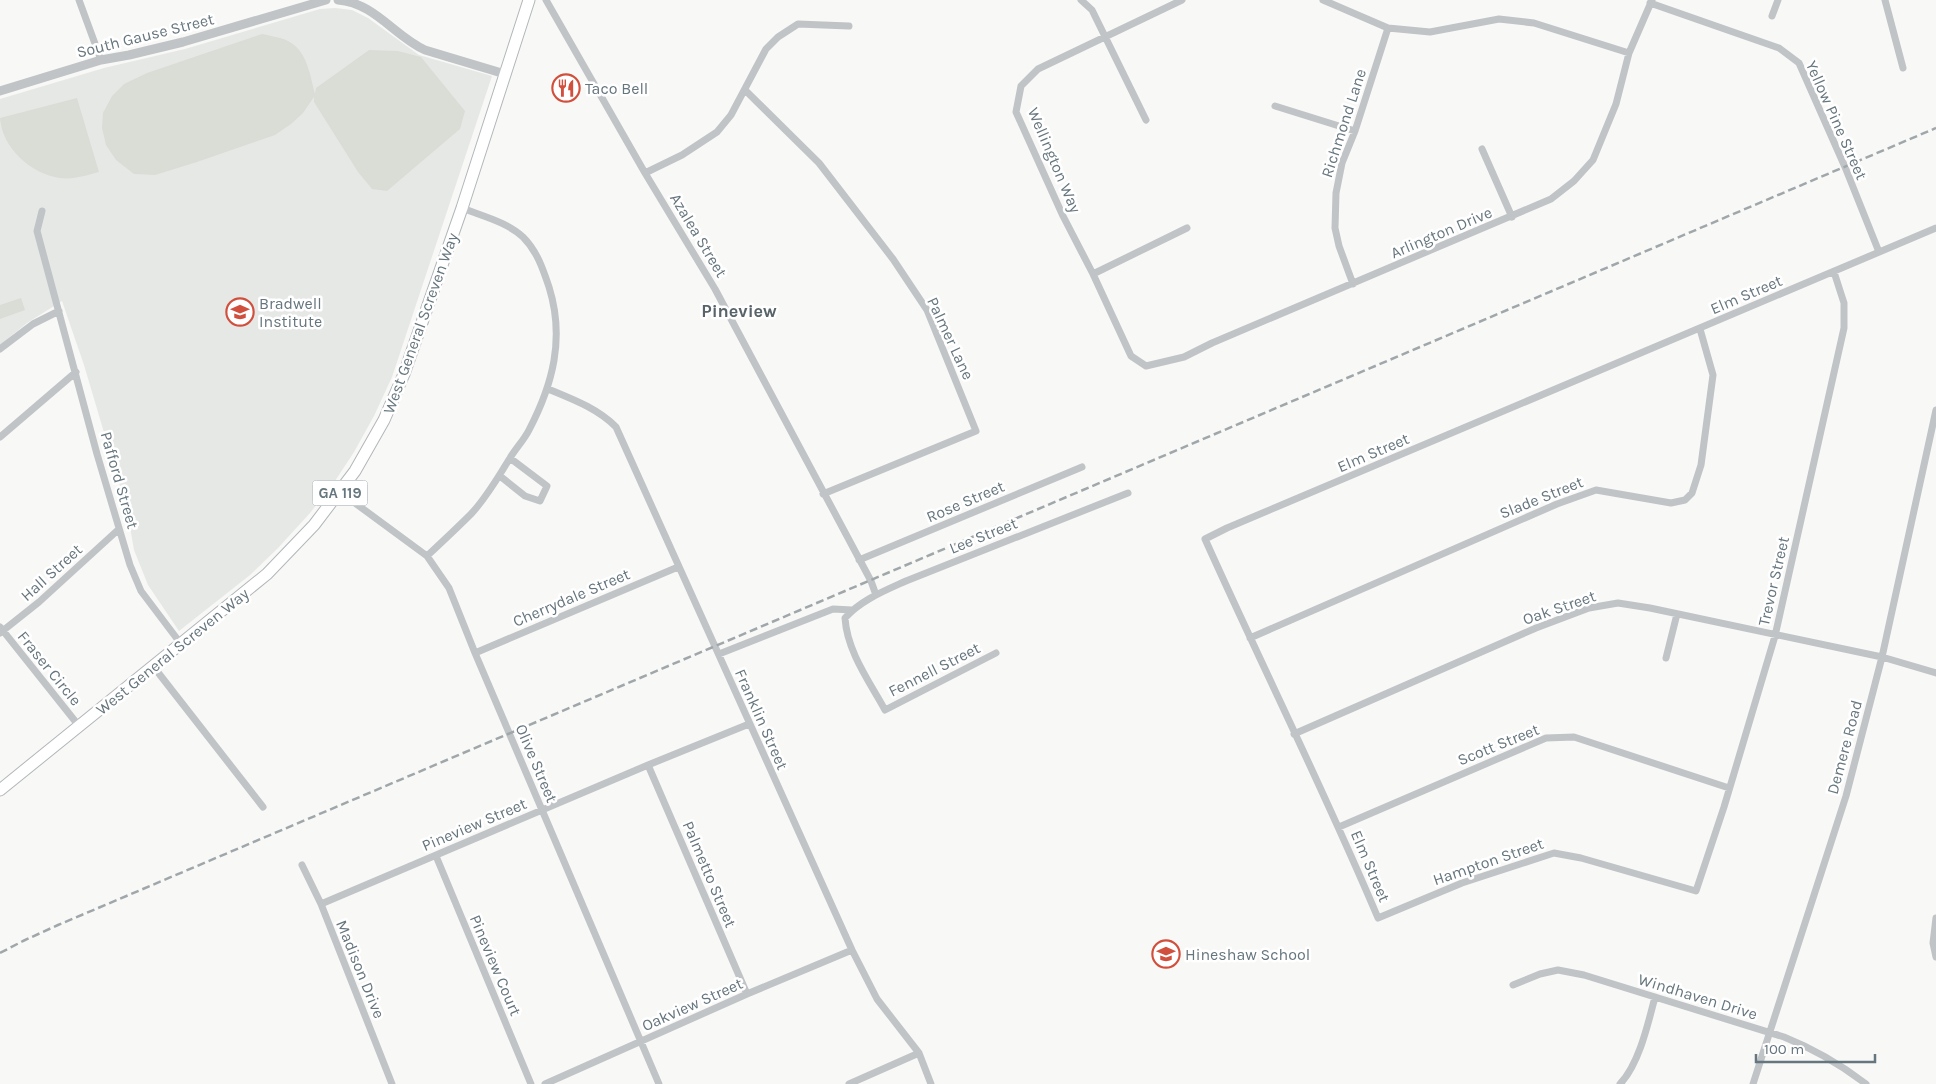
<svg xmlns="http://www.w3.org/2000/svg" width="1936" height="1084" font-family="Karla,sans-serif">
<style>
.built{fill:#e6e8e6}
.green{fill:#d9ddd6}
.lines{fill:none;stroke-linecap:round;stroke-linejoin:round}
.primary-casing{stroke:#b2b7ba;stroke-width:13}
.minor{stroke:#c0c4c7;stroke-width:7}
.tertiary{stroke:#c0c4c7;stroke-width:9}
.primary{stroke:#fff;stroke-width:11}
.rail{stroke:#a0a7ab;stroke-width:2.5;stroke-dasharray:8 4;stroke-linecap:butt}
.labels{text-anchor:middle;stroke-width:5;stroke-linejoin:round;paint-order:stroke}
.shield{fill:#fff;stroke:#949fa5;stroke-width:1}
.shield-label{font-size:15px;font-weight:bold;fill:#66767e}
.street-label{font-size:16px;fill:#66767e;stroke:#fff}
.poi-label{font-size:16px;fill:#66767e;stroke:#fff;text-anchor:start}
.neighbourhood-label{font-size:18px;font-weight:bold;fill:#58646a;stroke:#fff}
</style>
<rect width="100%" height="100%" fill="#f8f8f6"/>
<!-- built -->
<path class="built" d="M335,8L352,10L368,18L419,55L492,76L392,377L374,416L354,452L335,481L310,513L278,548L250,575L179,631L148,585L134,550L127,510L84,365L62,301L27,323L0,345V99L104,68L185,49L320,9Z"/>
<!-- green -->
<path class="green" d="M262,34C270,36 279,37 286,40C307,49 310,75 315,94L316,88L369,50L398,51L421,57L465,111L460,129L387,191L372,189L358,172L314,102V97L303,113L291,124L275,135L197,162L155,175L134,174L116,160L106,145L102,128L103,113L112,96L124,84L147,73Z
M77,98L99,172C87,175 73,180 60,178C31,174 2,148 0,118Z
M21,298L25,310L0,319V305Z"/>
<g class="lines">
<!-- primary casing -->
<g class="primary-casing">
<path id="primary" d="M0,790L267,574L314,525L355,471L384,420L404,374L462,208L529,0"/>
</g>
<!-- minor -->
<path class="minor" d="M79,0L101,60
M546,0L645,173L715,289L871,581L876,595
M1081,0L1092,10L1146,120
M1182,0L1038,69L1021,86L1016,112L1063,216L1093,274L1131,356L1146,366L1184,357L1212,343L1551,199L1574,181L1593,160L1616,104L1629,53L1652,0
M1323,0L1388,28L1430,32L1499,19L1534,23L1629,53
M1885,0L1903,68
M1650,3L1779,48L1799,63L1845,167L1879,252
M1772,16L1778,0
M746,91L819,163L893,259L927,310L976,431L823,494
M1275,106L1355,131
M1482,149L1512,217
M645,173L682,155L717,132L731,115L766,49L778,37L798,24L849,26
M42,211L37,231L97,454L130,565L141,591L181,644
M1834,272L1844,303V328L1775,636L1724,807L1696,891L1581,858L1554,853L1462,883L1378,918C1324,790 1262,666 1205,539L1227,528L1936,228
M1093,274L1187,228
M1353,284L1339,246L1335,228L1336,193L1342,163L1355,131L1388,28
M0,349L33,324L59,311
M548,389C572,399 597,408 616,427L852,950L877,999L919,1053L931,1084
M0,437L76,372
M500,476L525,496L540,501L547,486L510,458
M340,492L427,556L449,588L475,653L659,1084
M427,556C442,542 457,528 471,514C487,497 498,477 510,458C516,448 524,440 529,430C553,384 565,338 549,287C543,269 537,251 523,237C507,222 482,216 462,208
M859,560L1082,467
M0,627L79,726
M0,633L39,602L119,529
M1250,638L1557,504L1596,490L1671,503L1685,500L1692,493L1701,465L1713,375L1700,329
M475,653L678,567
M996,653L885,710C869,681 847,651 845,618C861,600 884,591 906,581L1128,493
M719,654L833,609L852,610
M1666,658L1677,614
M153,666L263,807
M1294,734L1536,628L1589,608L1618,603L1650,608L1882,657L1936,673
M648,765L747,994
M1339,827L1546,738L1574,737L1729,788
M436,856L531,1084
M302,865L321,904L392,1084
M321,904L648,765L749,724
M1936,918L1933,943L1936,957
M1513,985L1540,974L1558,970L1584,975L1784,1037C1814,1049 1840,1064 1866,1084
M545,1084L747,994L852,950
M849,1084L919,1053
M1620,1084C1639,1064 1648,1024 1655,997
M1753,1084L1846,796L1882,657L1936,410"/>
<!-- tertiary -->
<path class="tertiary" d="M338,0C375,3 394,36 425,50L505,74
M0,91L101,60L129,55L183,42L326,0"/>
<!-- primary -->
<use href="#primary" class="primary"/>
<!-- rail -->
<path class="rail" d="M0,953L23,941L58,925L1936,128"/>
</g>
<!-- icons -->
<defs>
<g id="restaurant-ring" transform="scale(1.4375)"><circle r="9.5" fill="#fff" stroke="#d14f3d" stroke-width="1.5"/><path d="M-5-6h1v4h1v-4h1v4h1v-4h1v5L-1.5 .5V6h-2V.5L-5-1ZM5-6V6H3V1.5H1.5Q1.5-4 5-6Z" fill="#d14f3d"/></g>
<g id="school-ring" transform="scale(1.4375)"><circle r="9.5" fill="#fff" stroke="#d14f3d" stroke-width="1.5"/><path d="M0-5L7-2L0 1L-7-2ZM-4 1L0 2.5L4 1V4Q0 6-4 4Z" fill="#d14f3d"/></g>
</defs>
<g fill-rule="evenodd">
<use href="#restaurant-ring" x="566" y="88"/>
<use href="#school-ring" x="240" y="312"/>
<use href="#school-ring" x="1166" y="954"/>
</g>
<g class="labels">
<!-- shield labels -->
<rect class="shield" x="312.5" y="480.5" width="55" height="25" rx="4"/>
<g class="shield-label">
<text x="340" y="498">GA 119</text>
</g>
<!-- street labels -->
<g class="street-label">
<text transform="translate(145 35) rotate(-14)" y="6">South Gause Street</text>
<text transform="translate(1837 120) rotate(66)" y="6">Yellow Pine Street</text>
<text transform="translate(1343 123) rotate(-72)" y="6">Richmond Lane</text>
<text transform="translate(1055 160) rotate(67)" y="6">Wellington Way</text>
<text transform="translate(1441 232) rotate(-23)" y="6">Arlington Drive</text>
<text transform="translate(699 235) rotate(59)" y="6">Azalea Street</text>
<text transform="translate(1746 294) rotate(-23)" y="6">Elm Street</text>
<text transform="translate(420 323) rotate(-70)" y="6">West General Screven Way</text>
<text transform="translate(951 338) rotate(65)" y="6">Palmer Lane</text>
<text transform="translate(1373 452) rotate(-23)" y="6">Elm Street</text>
<text transform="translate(120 480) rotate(74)" y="6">Pafford Street</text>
<text transform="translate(1541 497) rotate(-22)" y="6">Slade Street</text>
<text transform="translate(965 501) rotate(-23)" y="6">Rose Street</text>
<text transform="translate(983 535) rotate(-22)" y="6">Lee Street</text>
<text transform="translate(51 572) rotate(-42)" y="6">Hall Street</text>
<text transform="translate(1773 581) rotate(-77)" y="6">Trevor Street</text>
<text transform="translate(571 597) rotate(-23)" y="6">Cherrydale Street</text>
<text transform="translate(1559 607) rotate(-19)" y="6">Oak Street</text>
<text transform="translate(172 651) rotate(-39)" y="6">West General Screven Way</text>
<text transform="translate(50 668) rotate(51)" y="6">Fraser Circle</text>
<text transform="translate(934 669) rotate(-27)" y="6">Fennell Street</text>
<text transform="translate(762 719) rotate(66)" y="6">Franklin Street</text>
<text transform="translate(1498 744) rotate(-22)" y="6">Scott Street</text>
<text transform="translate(1844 747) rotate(-75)" y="6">Demere Road</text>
<text transform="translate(537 763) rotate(67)" y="6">Olive Street</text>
<text transform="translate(474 824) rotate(-23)" y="6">Pineview Street</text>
<text transform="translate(1488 861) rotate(-19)" y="6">Hampton Street</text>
<text transform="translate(1371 866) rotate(67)" y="6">Elm Street</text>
<text transform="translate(710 874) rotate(67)" y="6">Palmetto Street</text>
<text transform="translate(496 965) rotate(67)" y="6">Pineview Court</text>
<text transform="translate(361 969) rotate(68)" y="6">Madison Drive</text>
<text transform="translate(1698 996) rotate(17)" y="6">Windhaven Drive</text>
<text transform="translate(692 1004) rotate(-24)" y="6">Oakview Street</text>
</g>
<!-- poi labels -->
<g class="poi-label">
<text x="585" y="94">Taco Bell</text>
<text x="259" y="309">Bradwell<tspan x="259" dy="18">Institute</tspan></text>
<text x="1185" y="960">Hineshaw School</text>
</g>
<!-- neighbourhood labels -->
<g class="neighbourhood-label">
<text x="739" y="317">Pineview</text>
</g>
</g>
<!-- scale -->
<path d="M1756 1054v8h119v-8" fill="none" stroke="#66767e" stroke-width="2.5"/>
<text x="1764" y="1054" font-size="15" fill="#66767e" stroke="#ffffff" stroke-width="4" paint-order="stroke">100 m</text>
</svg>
